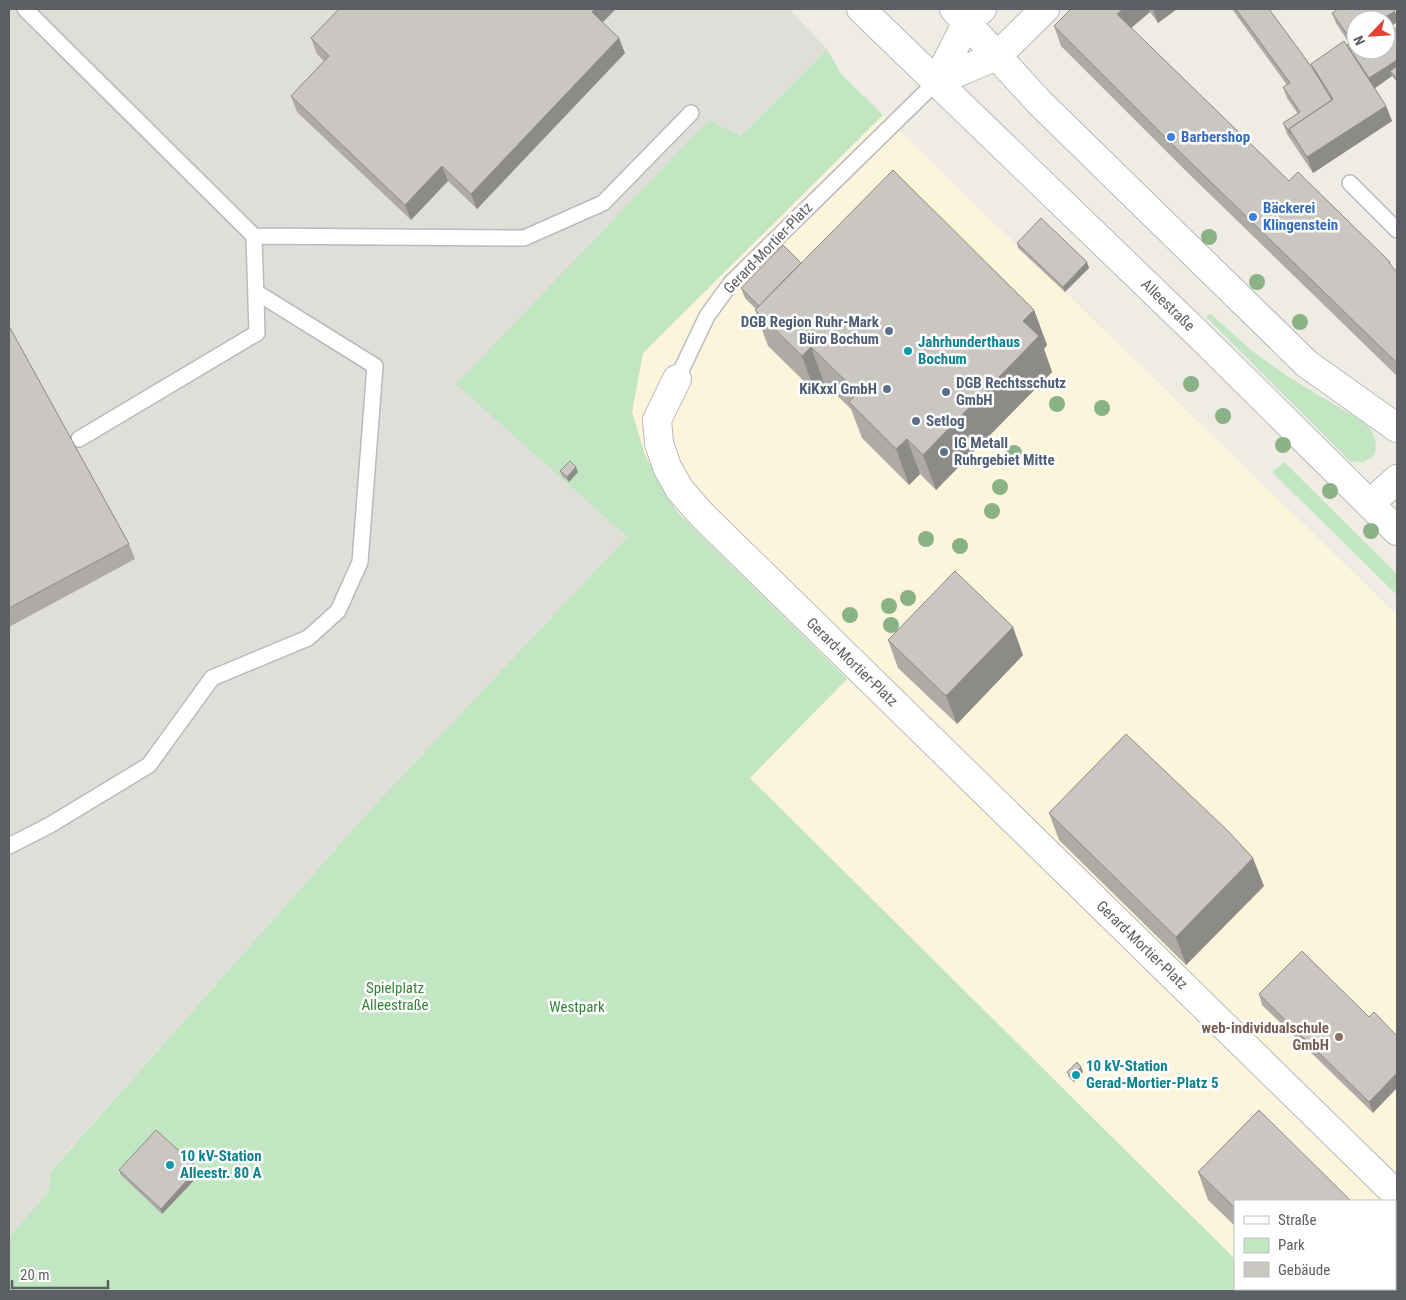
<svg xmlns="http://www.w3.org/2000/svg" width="1406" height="1300" font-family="'Roboto Condensed',sans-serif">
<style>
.commercial{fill:#fdf5db}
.industrial{fill:#e0ded9}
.green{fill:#c1e6c1}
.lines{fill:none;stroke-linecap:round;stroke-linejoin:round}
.lane-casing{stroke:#b7babe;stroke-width:18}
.street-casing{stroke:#b7babe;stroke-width:30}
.secondary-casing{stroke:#b6b9be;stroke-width:30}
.lane{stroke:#fff;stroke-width:15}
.street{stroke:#fff;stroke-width:28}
.secondary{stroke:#fff;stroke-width:28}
.tree{fill:#89b286}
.wall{fill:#aeaba7}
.shaded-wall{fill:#8d8b88}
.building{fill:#cac7c2;stroke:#8d8b88;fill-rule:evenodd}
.shop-dot{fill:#3f7fe0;stroke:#fff;stroke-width:2}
.service-dot{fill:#5c6f8a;stroke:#fff;stroke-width:2}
.culture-dot{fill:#0f9aa8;stroke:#fff;stroke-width:2}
.education-dot{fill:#8d6e63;stroke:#fff;stroke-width:2}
.labels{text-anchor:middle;stroke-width:5;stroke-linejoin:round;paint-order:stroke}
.shop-label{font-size:15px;font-weight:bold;fill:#366cbe;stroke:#fff;text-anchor:start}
.street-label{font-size:15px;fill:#5c6065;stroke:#fff}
.service-label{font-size:15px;font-weight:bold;fill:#4e5e75;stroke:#fff;text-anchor:start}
.culture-label{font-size:15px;font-weight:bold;fill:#0d838f;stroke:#fff;text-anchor:start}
.park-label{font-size:15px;fill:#358339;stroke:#fff}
.education-label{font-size:15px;font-weight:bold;fill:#785e54;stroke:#fff;text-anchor:end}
</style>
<rect width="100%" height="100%" fill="#efece4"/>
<!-- commercial -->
<path class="commercial" d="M883,115L1397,615V1291H1267L1265,1289H1395V1201H1235V1259L749,778L847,679L680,515L669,500L645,455L632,412L643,353Z"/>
<!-- industrial -->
<path class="industrial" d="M9,9H789L827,49L739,136L457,384L627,537L371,809L51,1170L49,1191L9,1237Z"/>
<!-- green -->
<path class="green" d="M827,49L841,74L883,115L643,353L632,412L645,455L669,500L680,515L847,679L750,778L1235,1259V1289H1265L1267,1291H9V1237L49,1191L51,1171L371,809L627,537L456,384L709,120L740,136Z
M1211,314L1252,351L1290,378L1365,423C1375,434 1377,440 1375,455L1363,462L1350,461L1206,317Z
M1284,462L1397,574V595L1272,472Z"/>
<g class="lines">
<!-- lane casing -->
<g class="lane-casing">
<path id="lane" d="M25,9L254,236L257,333L79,439
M1350,183L1397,230
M254,236L524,238L603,203L691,113
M677,379L707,316L731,283L937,81
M9,846L50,825L149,765L212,678L308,638L338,611L360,562L375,366L256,292"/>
</g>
<!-- street casing -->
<g class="street-casing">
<path id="street" d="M677,379L657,420L659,443L667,467L680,490L702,515L1397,1195
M1370,504L1397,479"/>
</g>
<!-- secondary casing -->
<g class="secondary-casing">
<path id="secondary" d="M861,9L1199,335L1397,531
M954,9L1039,102L1307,364L1397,428
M937,81L997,56L1045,9
M937,81L967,22L982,9"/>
</g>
<!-- lane -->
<use href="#lane" class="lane"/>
<!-- street -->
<use href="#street" class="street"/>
<!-- secondary -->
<use href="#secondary" class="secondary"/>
</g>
<!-- trees -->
<g class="tree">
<circle cx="1209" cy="237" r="8"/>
<circle cx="1257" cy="282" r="8"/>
<circle cx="1300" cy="322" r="8"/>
<circle cx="1191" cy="384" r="8"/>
<circle cx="1057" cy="404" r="8"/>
<circle cx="1102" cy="408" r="8"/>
<circle cx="1223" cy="416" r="8"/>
<circle cx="1283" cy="445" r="8"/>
<circle cx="1014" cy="453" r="8"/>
<circle cx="1000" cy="487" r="8"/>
<circle cx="1330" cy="491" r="8"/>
<circle cx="992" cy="511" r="8"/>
<circle cx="1371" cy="531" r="8"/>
<circle cx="926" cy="539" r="8"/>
<circle cx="960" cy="546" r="8"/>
<circle cx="908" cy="598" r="8"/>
<circle cx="889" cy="606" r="8"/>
<circle cx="850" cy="615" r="8"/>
<circle cx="891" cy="625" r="8"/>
</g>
<!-- wall -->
<path class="wall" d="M1071,9H1177L1158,23L1150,12L1131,28L1289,181L1390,262L1392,267L1397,272V376L1188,173L1061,46L1054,26Z
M1232,9H1269L1313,69L1311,64L1349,43L1336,23L1332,13L1397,22L1392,25L1397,31V82L1392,76L1375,88L1386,106L1392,121L1313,173L1287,134L1283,123L1298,114L1287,98L1283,87L1287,85Z
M603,22L625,53L477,209L448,181L411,220L297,112L291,96L324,61L317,54L311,38Z
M1017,243L1089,268L1065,292L1018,248Z
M801,263L1034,310L1047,345L1044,349L1052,372L936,490L920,474L909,485L862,438L851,409L824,383L815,392L768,346L755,310L756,309L745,298L741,288Z
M9,326L129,544L135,559L9,627Z
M560,471L578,472L569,482L562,476Z
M888,640L1023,655L957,724L898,668Z
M1049,813L1264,886L1186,965L1059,840Z
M1259,994L1369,1017L1373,1113L1262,1005Z
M1081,1067L1083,1072L1074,1082L1069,1078L1067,1072Z
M119,1170L200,1174L162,1214L121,1175Z
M1198,1172L1235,1201V1226L1208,1200Z
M1299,1289H1395L1397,1291H1302Z"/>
<!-- shaded-wall -->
<path class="shaded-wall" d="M595,9H616L598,27L592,12Z
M1123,9H1149L1150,12L1124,34L1117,14Z
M1153,9H1177L1158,23Z
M1395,11L1397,17V22L1389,28L1385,17Z
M619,38L625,53L477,209L471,194Z
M1397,60V73L1390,71L1392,76L1372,90L1368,79Z
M1386,106L1392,121L1313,173L1307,157Z
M442,166L448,181L411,220L405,205Z
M1087,262L1089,268L1065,292L1063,287Z
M1034,310L1047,345L1044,349L1052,372L936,490L923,455L1023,321Z
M811,347L824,383L815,392L802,356Z
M907,439L920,474L909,485L896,449Z
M576,467L578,472L569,482L567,477Z
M1013,627L1023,655L957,724L946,696Z
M1253,858L1264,886L1186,965L1176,937Z
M1081,1067L1083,1072L1074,1082L1072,1077Z
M1397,1073V1088L1373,1113L1369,1102Z
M198,1168L200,1174L162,1214L161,1209Z
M1397,1265V1289L1395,1283V1268Z"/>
<!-- building -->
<path class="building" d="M339,9H595L592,12L619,38L471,194L442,166L405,205L291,96L329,56L311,38Z
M1071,9H1123L1117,14L1289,181L1298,172L1390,262L1389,263L1397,272V363L1181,153L1054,26Z
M1236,9H1269L1313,69L1332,100L1289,129L1291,134L1283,123L1300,112L1283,87L1290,83Z
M1338,9H1394L1395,11L1385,17L1397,31V60L1369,78L1347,45L1352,41L1332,13ZM1356,20H1386V50H1356Z
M1344,41L1386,106L1307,157L1289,129L1333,99L1311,64Z
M1397,66V79L1390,71Z
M893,170L1034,310L1023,321L1039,336L923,455L907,439L896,449L849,402L858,393L811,347L802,356L755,310Z
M1041,218L1087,262L1063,287L1017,243Z
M783,245L801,263L759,306L741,288Z
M9,326L129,544L9,608Z
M570,461L576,467L567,477L560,471Z
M955,571L1013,627L946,696L888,640Z
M1126,734L1229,832L1253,858L1176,937L1049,813Z
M1302,951L1369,1017L1374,1012L1397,1036V1073L1369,1102L1259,994Z
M1077,1062L1081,1067L1072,1077L1067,1072Z
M1259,1110L1351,1201H1235V1208L1198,1172Z
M156,1130L198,1168L161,1209L119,1170Z
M1395,1244L1397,1246V1265L1395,1268Z
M1395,1276L1397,1278V1291H1320L1317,1289H1395Z"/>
<!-- markers -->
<g class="shop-dot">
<circle cx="1171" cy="137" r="5"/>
<circle cx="1253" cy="217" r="5"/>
</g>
<g class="service-dot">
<circle cx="889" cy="331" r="5"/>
<circle cx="887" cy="389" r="5"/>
<circle cx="946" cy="392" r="5"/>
<circle cx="916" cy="421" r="5"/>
<circle cx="944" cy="452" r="5"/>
</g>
<g class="culture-dot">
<circle cx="908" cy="351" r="5"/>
<circle cx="1076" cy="1075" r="5"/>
<circle cx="170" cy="1165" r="5"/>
</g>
<circle class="education-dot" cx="1339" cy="1037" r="5"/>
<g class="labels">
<!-- shop labels -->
<g class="shop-label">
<text x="1181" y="142">Barbershop</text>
<text x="1263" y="213">Bäckerei<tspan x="1263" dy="17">Klingenstein</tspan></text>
</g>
<!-- street labels -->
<g class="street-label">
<text transform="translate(768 248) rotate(-46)" y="5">Gerard-Mortier-Platz</text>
<text transform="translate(1168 305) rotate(44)" y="5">Alleestraße</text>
<text transform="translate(852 662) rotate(44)" y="5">Gerard-Mortier-Platz</text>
<text transform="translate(1142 945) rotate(44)" y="5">Gerard-Mortier-Platz</text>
</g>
<!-- service labels -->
<g class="service-label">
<text x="879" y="327" text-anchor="end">DGB Region Ruhr-Mark<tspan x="879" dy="17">Büro Bochum</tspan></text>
<text x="956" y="388">DGB Rechtsschutz<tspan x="956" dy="17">GmbH</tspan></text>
<text x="877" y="394" text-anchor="end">KiKxxl GmbH</text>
<text x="926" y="426">Setlog</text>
<text x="954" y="448">IG Metall<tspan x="954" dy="17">Ruhrgebiet Mitte</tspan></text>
</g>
<!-- culture labels -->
<g class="culture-label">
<text x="918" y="347">Jahrhunderthaus<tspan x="918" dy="17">Bochum</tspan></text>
<text x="1086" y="1071">10 kV-Station<tspan x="1086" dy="17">Gerad-Mortier-Platz 5</tspan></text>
<text x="180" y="1161">10 kV-Station<tspan x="180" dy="17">Alleestr. 80 A</tspan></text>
</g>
<!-- park labels -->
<g class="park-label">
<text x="395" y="993">Spielplatz<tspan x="395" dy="17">Alleestraße</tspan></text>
<text x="577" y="1012">Westpark</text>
</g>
<!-- education labels -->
<g class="education-label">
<text x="1329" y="1033">web-individualschule<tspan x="1329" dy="17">GmbH</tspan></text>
</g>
</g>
<!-- border -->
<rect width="1406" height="1300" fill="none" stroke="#5c6065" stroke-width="20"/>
<!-- legend -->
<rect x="1234" y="1200" width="162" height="90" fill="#ffffff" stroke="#bebfc1"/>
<rect x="1244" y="1216" width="25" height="8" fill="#ffffff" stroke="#bebfc1"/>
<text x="1278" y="1225" font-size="15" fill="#5c6065">Straße</text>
<rect x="1244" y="1238" width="25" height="15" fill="#c1e6c1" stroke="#bebfc1"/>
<text x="1278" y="1250" font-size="15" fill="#5c6065">Park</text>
<rect x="1244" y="1262" width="25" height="15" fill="#cac7c2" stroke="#bebfc1"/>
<text x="1278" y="1275" font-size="15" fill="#5c6065">Gebäude</text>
<!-- north arrow -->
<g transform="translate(1371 35) rotate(245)"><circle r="24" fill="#ffffff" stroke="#bebfc1"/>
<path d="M0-4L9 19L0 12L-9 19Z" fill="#e74032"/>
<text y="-8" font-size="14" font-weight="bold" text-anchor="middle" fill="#5c6065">N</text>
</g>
<!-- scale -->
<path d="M12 1280v8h96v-8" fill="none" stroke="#5c6065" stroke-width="2.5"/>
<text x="20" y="1280" font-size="15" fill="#5c6065" stroke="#ffffff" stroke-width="4" paint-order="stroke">20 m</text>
</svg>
